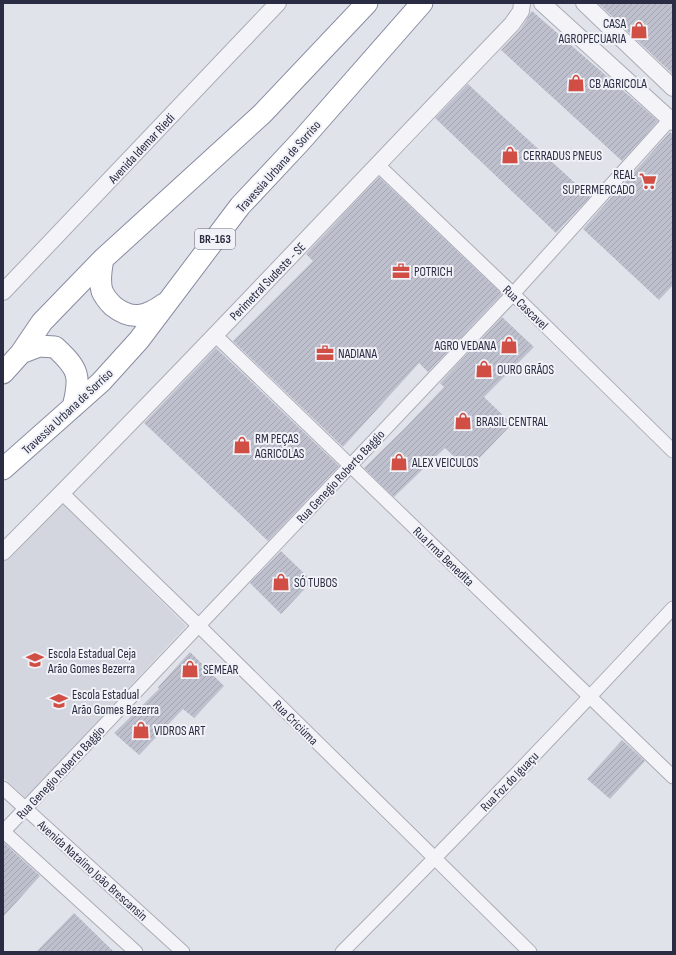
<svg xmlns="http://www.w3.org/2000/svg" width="676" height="955" font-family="'Sofia Sans Condensed',sans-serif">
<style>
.built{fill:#d3d5df}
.building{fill:url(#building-hatch)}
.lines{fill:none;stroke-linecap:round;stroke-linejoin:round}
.minor-casing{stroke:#aaacb8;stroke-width:15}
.tertiary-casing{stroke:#aaacb8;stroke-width:18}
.trunk-casing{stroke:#888ca1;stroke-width:23}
.minor{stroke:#f4f4f8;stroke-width:13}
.tertiary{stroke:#f4f4f8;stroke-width:16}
.trunk{stroke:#fff;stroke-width:21}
.labels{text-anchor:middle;stroke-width:4;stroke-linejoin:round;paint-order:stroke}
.shield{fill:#f1f2f7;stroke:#656778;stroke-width:1}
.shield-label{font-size:12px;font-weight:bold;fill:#292c42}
.poi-label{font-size:13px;fill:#292c42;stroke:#f1f2f7;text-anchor:start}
.street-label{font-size:13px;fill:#292c42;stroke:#f1f2f7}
</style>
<defs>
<pattern id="building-hatch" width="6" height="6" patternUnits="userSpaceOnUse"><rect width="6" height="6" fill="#bec0cd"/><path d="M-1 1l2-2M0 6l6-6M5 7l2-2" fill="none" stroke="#a3a5b1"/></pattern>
</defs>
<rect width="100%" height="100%" fill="#e1e3ea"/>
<!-- built -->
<path class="built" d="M59,499L186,626L26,798L3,777V559Z"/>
<!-- building -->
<path class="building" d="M598,3H673V74L661,63Z
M532,11L658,121L622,161L501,50L520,30Z
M468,84L590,197L556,233L435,118Z
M670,132L673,135V285L659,300L583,229Z
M379,177L502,294L428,372L419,363L343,447L233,341L313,261L306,254Z
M502,317L534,347L484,397L512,424L468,470L445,448L394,497L364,468L405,428L444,387L440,383Z
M216,348L339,466L268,541L144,423Z
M281,551L312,581L281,614L250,583Z
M190,652L224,686L194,718L183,709L139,755L114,733L159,689L158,687Z
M622,740L645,761L610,799L587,779Z
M3,842L40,876L3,917Z
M74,913L114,952H36Z"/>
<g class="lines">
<!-- minor casing -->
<g class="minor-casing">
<path id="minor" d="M378,165L513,294L673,451
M215,335L673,777
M62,493L198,625L530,952
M3,788L183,952
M3,831L136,952
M3,832L513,294L673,116
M342,952C455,839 565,724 673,608"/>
</g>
<!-- tertiary casing -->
<g class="tertiary-casing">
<path id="tertiary" d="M542,3L673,122
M584,3L673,88
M3,292L278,3
M3,552C176,379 343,200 512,24L521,11L522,3"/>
</g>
<!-- trunk casing -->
<g class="trunk-casing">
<path id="trunk" d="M103,259C101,269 99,281 102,291C104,296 109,302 113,306C132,321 146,317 164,304
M21,353L39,346L55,347C79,369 81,376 73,407
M3,373L21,353L42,322L103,259L262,114L367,3
M3,469L101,382L139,340L240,206L300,142L422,3"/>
</g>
<!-- minor -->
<use href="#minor" class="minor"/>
<!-- tertiary -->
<use href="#tertiary" class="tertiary"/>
<!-- trunk -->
<use href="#trunk" class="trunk"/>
</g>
<!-- icons -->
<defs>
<g id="shop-bare" transform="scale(1.38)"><path d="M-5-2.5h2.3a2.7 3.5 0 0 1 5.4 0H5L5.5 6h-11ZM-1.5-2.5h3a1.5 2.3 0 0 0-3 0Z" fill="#d14e44" stroke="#f1f2f7" stroke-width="2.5" paint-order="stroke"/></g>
<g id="supermarket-bare" transform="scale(1.38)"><path d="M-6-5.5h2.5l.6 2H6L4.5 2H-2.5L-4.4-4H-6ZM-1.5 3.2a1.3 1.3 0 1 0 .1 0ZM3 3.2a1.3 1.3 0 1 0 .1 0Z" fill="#d14e44" stroke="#f1f2f7" stroke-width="2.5" paint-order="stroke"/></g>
<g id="office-bare" transform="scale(1.38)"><path d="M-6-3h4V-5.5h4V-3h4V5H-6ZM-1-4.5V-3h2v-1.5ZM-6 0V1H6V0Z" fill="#d14e44" stroke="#f1f2f7" stroke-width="2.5" paint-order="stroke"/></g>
<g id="school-bare" transform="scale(1.38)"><path d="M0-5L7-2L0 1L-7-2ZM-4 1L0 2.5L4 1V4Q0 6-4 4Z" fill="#d14e44" stroke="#f1f2f7" stroke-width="2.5" paint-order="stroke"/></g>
</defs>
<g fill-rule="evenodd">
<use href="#shop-bare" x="639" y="30"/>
<use href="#shop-bare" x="576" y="83"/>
<use href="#shop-bare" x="510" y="155"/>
<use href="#supermarket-bare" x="648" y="181"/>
<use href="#office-bare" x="401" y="271"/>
<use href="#shop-bare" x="509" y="345"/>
<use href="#office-bare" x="325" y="353"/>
<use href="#shop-bare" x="484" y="369"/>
<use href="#shop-bare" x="463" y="421"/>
<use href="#shop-bare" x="242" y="445"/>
<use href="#shop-bare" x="399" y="462"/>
<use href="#shop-bare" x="281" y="582"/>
<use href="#school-bare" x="35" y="660"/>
<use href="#shop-bare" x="190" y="669"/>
<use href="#school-bare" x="59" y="701"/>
<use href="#shop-bare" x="141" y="730"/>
</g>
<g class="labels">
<!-- shield labels -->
<rect class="shield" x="195" y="229" width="40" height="20" rx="3"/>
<g class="shield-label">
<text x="215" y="243">BR-163</text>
</g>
<!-- poi labels -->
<g class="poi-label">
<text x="626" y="28" text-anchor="end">CASA<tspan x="626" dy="15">AGROPECUARIA</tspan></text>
<text x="589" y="88">CB AGRICOLA</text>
<text x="523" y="160">CERRADUS PNEUS</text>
<text x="635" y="179" text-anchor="end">REAL<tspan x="635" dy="15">SUPERMERCADO</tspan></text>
<text x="414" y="276">POTRICH</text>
<text x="496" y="350" text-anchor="end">AGRO VEDANA</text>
<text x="338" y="358">NADIANA</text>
<text x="497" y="374">OURO GRÃOS</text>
<text x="476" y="426">BRASIL CENTRAL</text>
<text x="255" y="443">RM PEÇAS<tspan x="255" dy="15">AGRICOLAS</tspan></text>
<text x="412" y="467">ALEX VEICULOS</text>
<text x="294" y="587">SÓ TUBOS</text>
<text x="48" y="658">Escola Estadual Ceja<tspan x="48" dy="15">Arão Gomes Bezerra</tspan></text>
<text x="203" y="674">SEMEAR</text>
<text x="72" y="699">Escola Estadual<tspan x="72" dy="15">Arão Gomes Bezerra</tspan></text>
<text x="154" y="735">VIDROS ART</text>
</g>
<!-- street labels -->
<g class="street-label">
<text transform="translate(141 148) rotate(-47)" y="5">Avenida Idemar Riedi</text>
<text transform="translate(278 166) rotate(-48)" y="5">Travessia Urbana de Sorriso</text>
<text transform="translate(267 281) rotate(-46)" y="5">Perimetral Sudeste - SE</text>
<text transform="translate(526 307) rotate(44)" y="5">Rua Cascavel</text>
<text transform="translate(67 411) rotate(-43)" y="5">Travessia Urbana de Sorriso</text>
<text transform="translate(340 476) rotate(-47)" y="5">Rua Genegio Roberto Baggio</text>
<text transform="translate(444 556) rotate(44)" y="5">Rua Irmã Benedita</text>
<text transform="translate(296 722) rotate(45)" y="5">Rua Criciúma</text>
<text transform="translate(60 772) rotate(-47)" y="5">Rua Genegio Roberto Baggio</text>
<text transform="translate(509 781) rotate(-46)" y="5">Rua Foz do Iguaçu</text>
<text transform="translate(93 870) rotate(42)" y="5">Avenida Natalino João Brescansin</text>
</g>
</g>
<!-- border -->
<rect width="676" height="955" fill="none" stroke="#292c42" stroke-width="8"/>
</svg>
